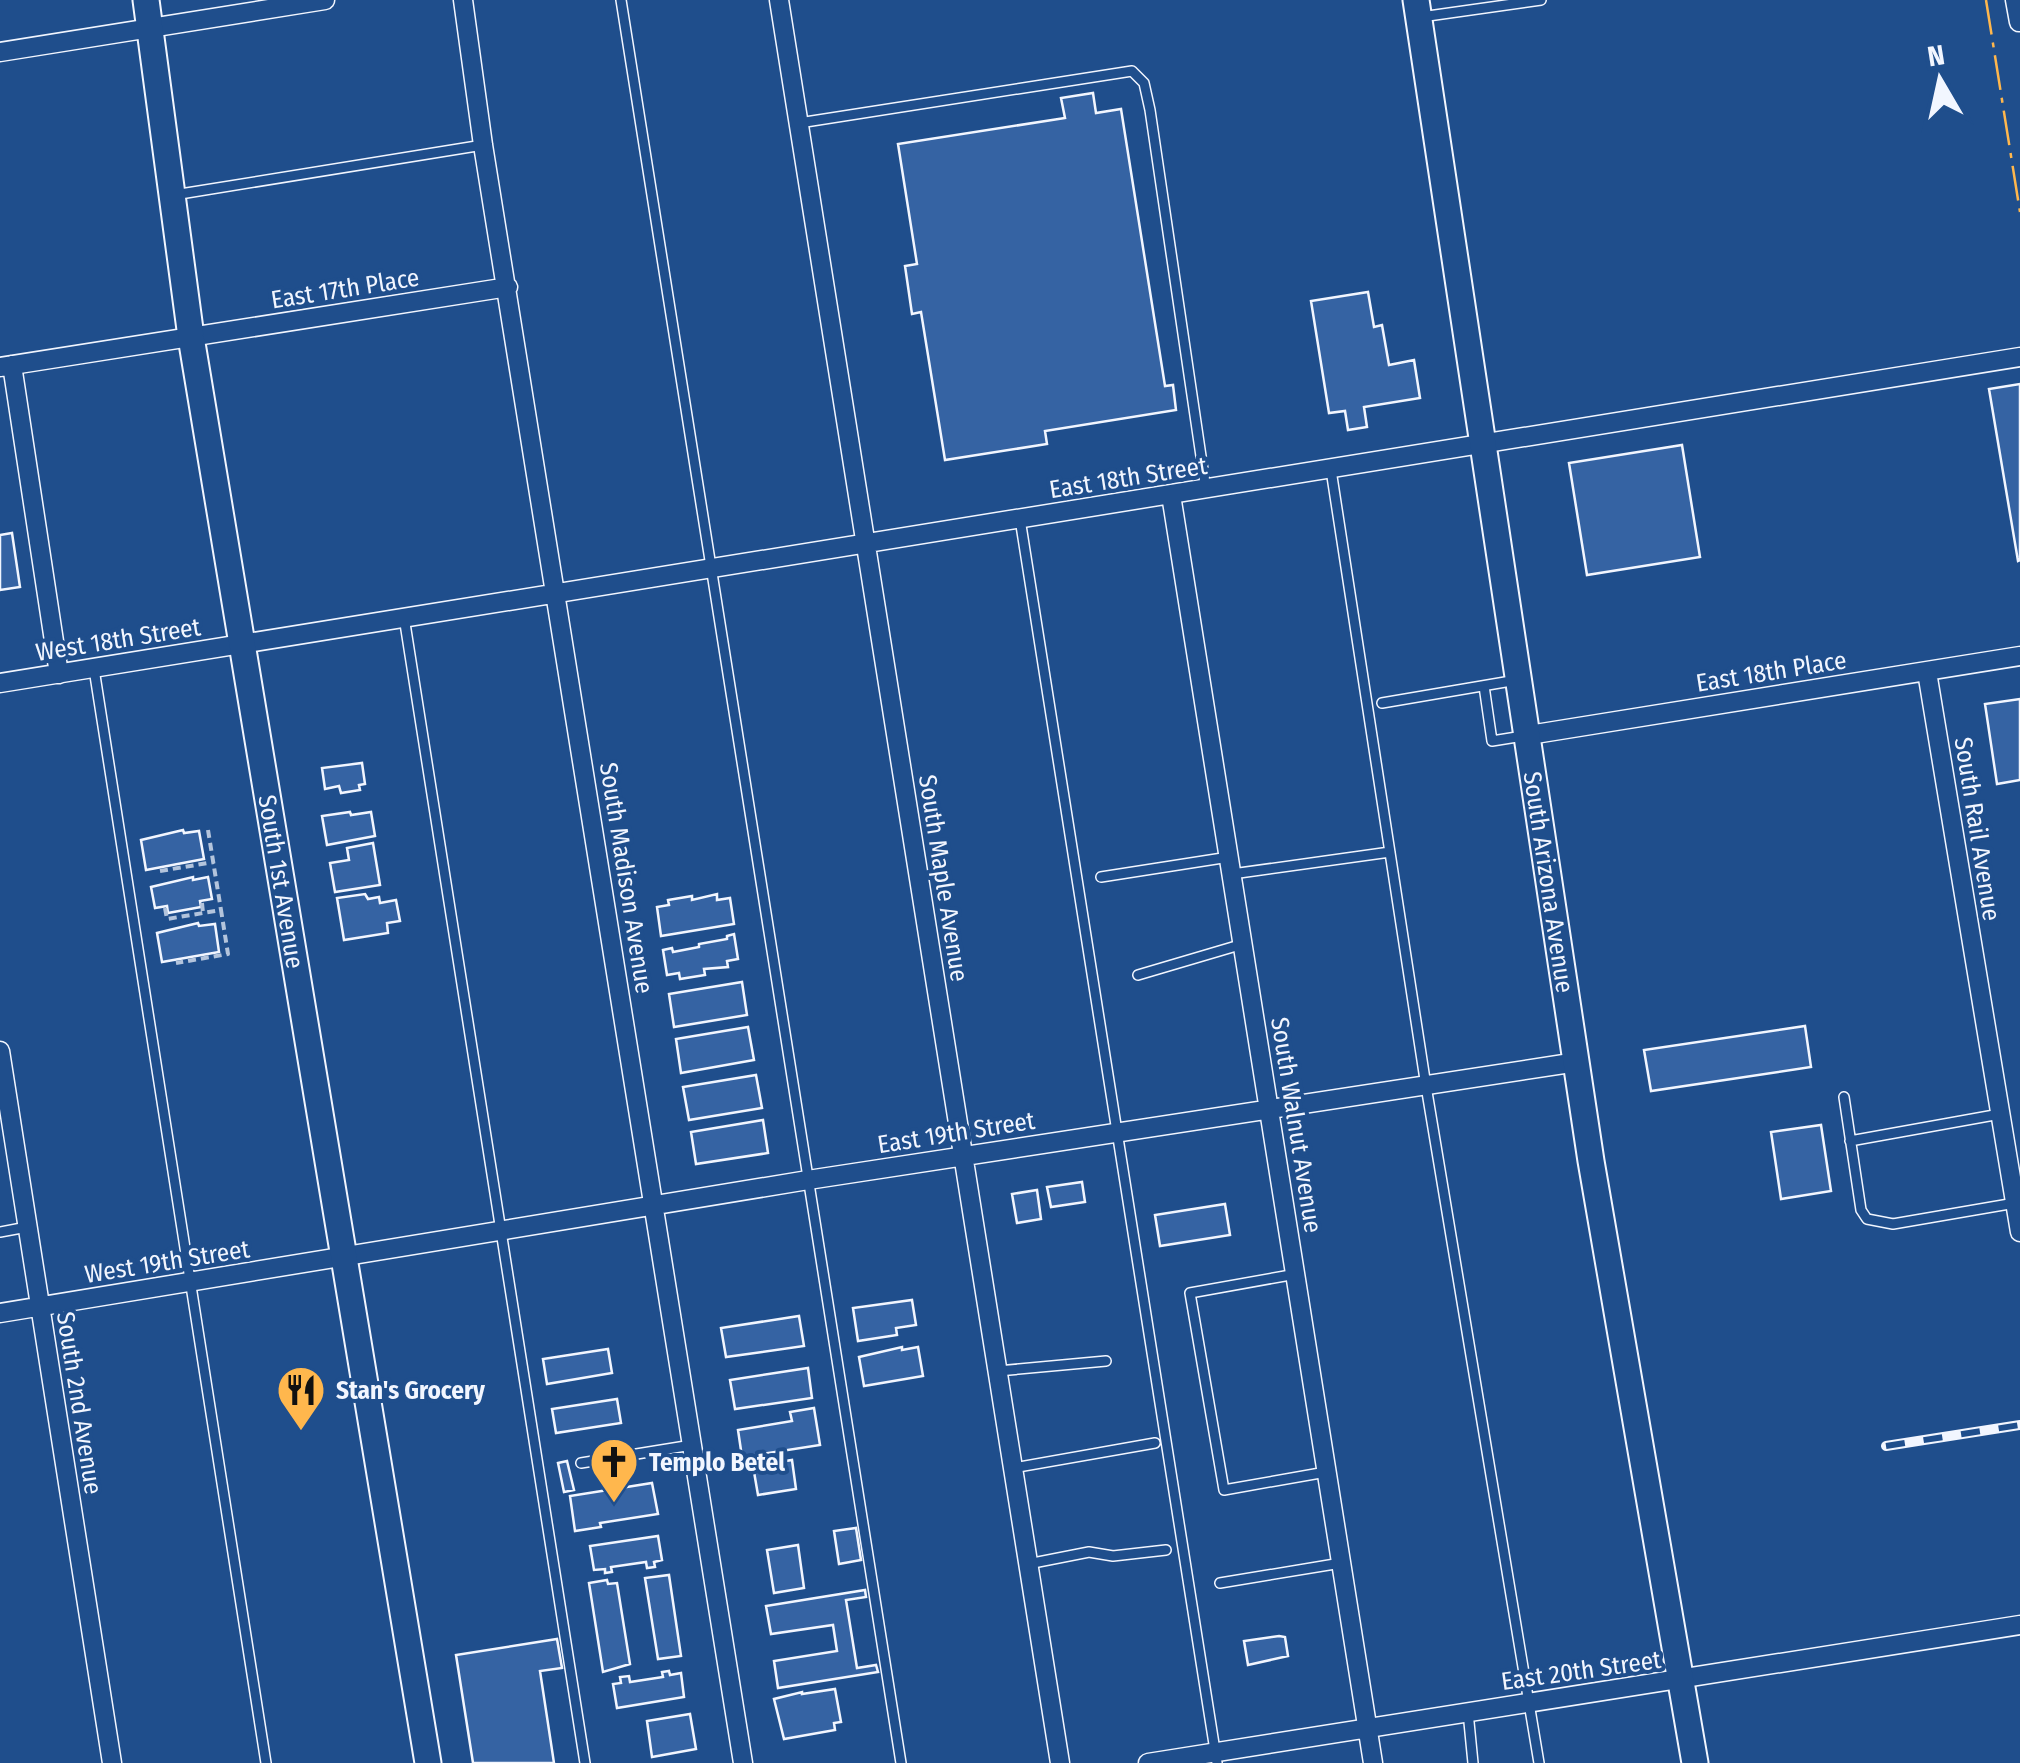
<svg xmlns="http://www.w3.org/2000/svg" width="2020" height="1763" font-family="'Fira Sans Condensed',sans-serif">
<style>
.building{fill:#3563a3;stroke:#f2f6ff;stroke-width:2.5}
.lines{fill:none;stroke-linecap:round;stroke-linejoin:round}
.lane-casing{stroke:#f2f6ff;stroke-width:12}
.street-casing{stroke:#f2f6ff;stroke-width:21}
.secondary-casing{stroke:#f2f6ff;stroke-width:29}
.path{stroke:#b3c4dc;stroke-width:4;stroke-dasharray:8 5;stroke-linecap:butt}
.lane{stroke:#1f4e8c;stroke-width:9}
.street{stroke:#1f4e8c;stroke-width:18}
.secondary{stroke:#1f4e8c;stroke-width:25}
.rail-casing{stroke:#f2f6ff;stroke-width:10}
.rail{stroke:#1f4e8c;stroke-width:6;stroke-dasharray:19;stroke-linecap:butt}
.power{stroke:#ffb74d;stroke-width:2.5;stroke-dasharray:35 8 5 8;stroke-linecap:butt}
.labels{text-anchor:middle;stroke-width:8;stroke-linejoin:round;paint-order:stroke}
.street-label{font-size:25px;fill:#f2f6ff;stroke:#1f4e8c}
.poi-label{font-size:25px;font-weight:bold;fill:#f2f6ff;stroke:#1f4e8c;text-anchor:start}
</style>
<rect width="100%" height="100%" fill="#1f4e8c"/>
<!-- building -->
<path class="building" d="M1093,93L1096,113L1121,109L1165,386L1173,385L1176,410L1045,431L1047,444L945,460L921,312L912,314L905,266L917,264L898,144L1065,118L1061,98Z
M1368,292L1374,327L1382,325L1389,365L1414,360L1420,398L1364,407L1367,427L1348,430L1345,411L1329,413L1311,301Z
M2020,384V560L2018,561L1989,389Z
M1682,445L1700,557L1587,575L1569,463Z
M12,533L20,587L0,590V535Z
M2020,699V780L1997,784L1985,704Z
M362,763L365,784L359,785L360,790L341,793L339,786L325,789L322,768Z
M350,812L351,815L371,812L375,836L327,845L322,816Z
M183,830L184,833L199,831L204,859L146,870L141,840Z
M373,843L380,885L335,892L330,863L349,860L347,848Z
M193,877V880L208,877L212,899L200,901L201,907L168,913L167,906L155,908L151,887Z
M365,894L368,899L379,897L380,903L396,900L400,921L387,923L388,933L344,940L337,898Z
M717,894V900L730,898L734,924L661,936L657,907L669,905L668,900L692,896V900Z
M198,923L199,926L215,924L219,952L162,962L157,933Z
M734,934L738,959L727,961L728,967L704,969L705,975L680,979L679,973L667,975L663,950L672,948L673,952L699,947V944L727,939V936Z
M742,982L747,1015L674,1027L669,994Z
M1805,1026L1811,1067L1651,1091L1644,1050Z
M748,1027L754,1060L681,1073L676,1039Z
M756,1075L762,1108L689,1120L683,1087Z
M763,1120L768,1153L696,1164L691,1132Z
M1821,1125L1831,1191L1781,1199L1771,1132Z
M1082,1182L1085,1202L1051,1207L1047,1187Z
M1037,1190L1041,1219L1017,1223L1012,1194Z
M1225,1204L1230,1235L1160,1246L1155,1215Z
M912,1300L916,1325L896,1328L897,1335L858,1341L853,1308Z
M799,1316L804,1346L726,1357L721,1328Z
M902,1347V1350L918,1347L923,1376L864,1386L859,1357Z
M608,1349L612,1373L547,1384L543,1359Z
M808,1368L812,1398L735,1409L730,1380Z
M617,1399L621,1423L556,1433L552,1409Z
M814,1408L820,1445L742,1457L738,1430L792,1421L790,1412Z
M792,1460L796,1489L758,1495L753,1466Z
M567,1461L574,1490L564,1492L558,1463Z
M652,1483L658,1514L600,1523L601,1527L575,1531L570,1496Z
M856,1528L861,1560L839,1564L834,1531Z
M658,1536L662,1560L654,1562L655,1567L647,1568L646,1562L611,1567L612,1572L605,1573V1569L594,1570L590,1546Z
M798,1545L804,1588L774,1593L767,1550Z
M669,1575L681,1656L658,1659L645,1578Z
M607,1580L608,1584L617,1583L630,1664L603,1672L589,1583Z
M865,1590L866,1597L846,1600L857,1668L876,1665L878,1672L778,1688L774,1661L837,1651L833,1625L771,1634L766,1606Z
M1279,1636L1285,1637L1288,1656L1248,1665L1244,1641Z
M557,1639L562,1668L540,1671L554,1763H473L456,1655Z
M669,1671L670,1675L681,1673L684,1697L617,1708L613,1684L621,1683L620,1677L629,1676L630,1682L663,1677L662,1672Z
M835,1689L841,1722L834,1723L835,1730L784,1739L774,1699L802,1692V1694Z
M690,1714L696,1749L652,1757L647,1721Z"/>
<g class="lines">
<!-- lane casing -->
<g class="lane-casing">
<path id="lane" d="M621,0L901,1763
M1421,17L1541,0
M799,123L1132,71L1144,83L1150,110L1206,490
M174,195L483,145
M1331,470L1426,1086L1539,1763
M1020,519L1217,1763
M404,617L585,1763
M94,669L266,1763
M1484,686L1492,741L1523,736
M1382,703L1517,680
M1232,874L1390,852
M1101,877L1229,857
M1138,975L1243,944
M1844,1097L1861,1210L1867,1219L1893,1224L2015,1203
M1850,1141L2000,1114
M0,1232L27,1227
M1296,1274L1190,1293L1224,1490L1326,1472
M998,1371L1106,1361
M581,1463L692,1445
M1013,1468L1155,1443
M1028,1564L1089,1552L1113,1556L1166,1550
M1220,1583L1341,1563
M1468,1712L1473,1763"/>
</g>
<!-- street casing -->
<g class="street-casing">
<path id="street" d="M463,0L483,145L743,1763
M779,0L1060,1763
M2015,0L2019,22
M0,52L325,0
M12,365L59,674
M0,367L508,287
M1171,495L1373,1763
M1927,672L2020,1232
M0,683L2020,357
M1529,735L2020,656
M0,1051L112,1763
M0,1313L808,1180L1577,1062
M1148,1763L2020,1625"/>
</g>
<!-- secondary casing -->
<g class="secondary-casing">
<g id="secondary">
<path id="s1" d="M146,0L191,337L428,1763"/>
<path id="s2" d="M1416,0L1591,1161L1695,1763"/>
</g>
</g>
<!-- path -->
<path class="path" d="M208,830L221,910
M160,871L214,862
M202,903L203,913
M165,908L167,919L221,910L228,954L176,963"/>
<!-- lane -->
<use href="#lane" class="lane"/>
<!-- street -->
<use href="#street" class="street"/>
<!-- secondary -->
<use href="#secondary" class="secondary"/>
<!-- rail casing -->
<g class="rail-casing">
<path id="rail" d="M1886,1446L2020,1425"/>
</g>
<!-- rail -->
<use href="#rail" class="rail"/>
<!-- power -->
<path class="power" d="M1986,0L2020,212"/>
</g>
<!-- icons -->
<defs>
<g id="restaurant-pin" transform="scale(2.5)"><path d="M0 17L-7.5 6A9.5 9.5 0 1 1 7.5 6Z" fill="#ffb74d" stroke="#1f4e8c"/><path d="M-5-6h1v4h1v-4h1v4h1v-4h1v5L-1.5 .5V6h-2V.5L-5-1ZM5-6V6H3V1.5H1.5Q1.5-4 5-6Z" fill="#111"/></g>
<g id="church-pin" transform="scale(2.5)"><path d="M0 17L-7.5 6A9.5 9.5 0 1 1 7.5 6Z" fill="#ffb74d" stroke="#1f4e8c"/><path d="M-1.2-6h2.4v3.5h3.3v2.4h-3.3V6h-2.4V-.1h-3.3v-2.4h3.3Z" fill="#111"/></g>
</defs>
<g fill-rule="evenodd">
<use href="#restaurant-pin" x="301" y="1390"/>
<use href="#church-pin" x="614" y="1462"/>
</g>
<g class="labels">
<!-- street labels -->
<g class="street-label">
<text transform="translate(345 288) rotate(-9)" y="9">East 17th Place</text>
<text transform="translate(1128 477) rotate(-9)" y="9">East 18th Street</text>
<text transform="translate(118 639) rotate(-9)" y="9">West 18th Street</text>
<text transform="translate(1771 671) rotate(-9)" y="9">East 18th Place</text>
<text transform="translate(1978 829) rotate(81)" y="9">South Rail Avenue</text>
<text transform="translate(627 878) rotate(81)" y="9">South Madison Avenue</text>
<text transform="translate(944 878) rotate(81)" y="9">South Maple Avenue</text>
<text dy="9" stroke="none"><textPath href="#s1" startOffset="892">South 1st Avenue</textPath></text>
<text dy="9" stroke="none"><textPath href="#s2" startOffset="892">South Arizona Avenue</textPath></text>
<text transform="translate(1297 1125) rotate(81)" y="9">South Walnut Avenue</text>
<text transform="translate(956 1132) rotate(-9)" y="9">East 19th Street</text>
<text transform="translate(167 1261) rotate(-9)" y="9">West 19th Street</text>
<text transform="translate(80 1403) rotate(81)" y="9">South 2nd Avenue</text>
<text transform="translate(1581 1670) rotate(-8)" y="9">East 20th Street</text>
</g>
<!-- poi labels -->
<g class="poi-label">
<text x="336" y="1399">Stan's Grocery</text>
<text x="649" y="1471">Templo Betel</text>
</g>
</g>
<!-- north arrow -->
<g transform="translate(1940 80) rotate(351)" stroke="#1f4e8c" stroke-width="8" paint-order="stroke">
<path d="M0-8L18 38L0 25L-18 38Z" fill="#f2f6ff"/>
<text y="-15" font-size="28" font-weight="bold" text-anchor="middle" fill="#f2f6ff">N</text>
</g>
</svg>
